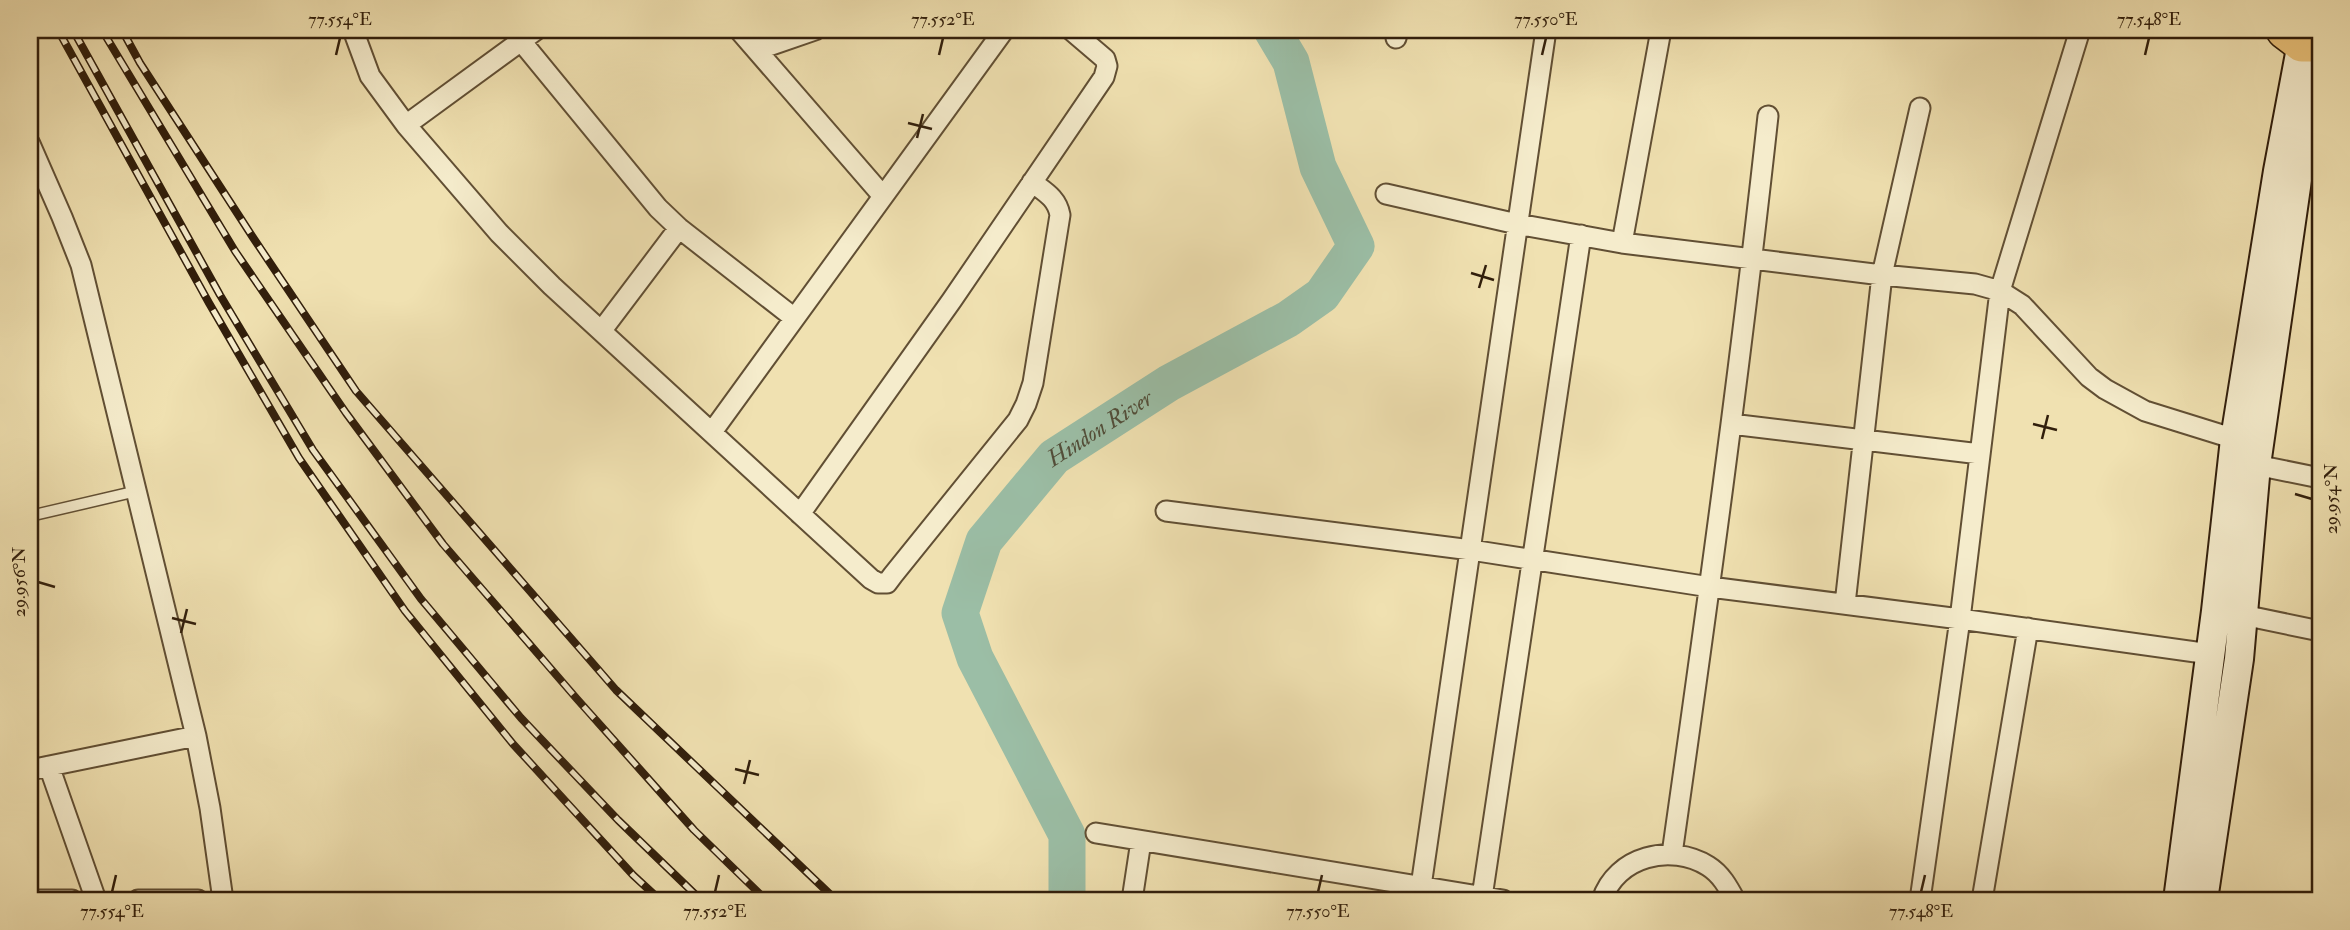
<svg xmlns="http://www.w3.org/2000/svg" width="2350" height="930" font-family="'IM FELL Double Pica',serif">
<style>
.lines{fill:none;stroke-linecap:round;stroke-linejoin:round}
.river{stroke:#9bbea6;stroke-width:37}
.lane-casing{stroke:#614f34;stroke-width:13}
.street-casing{stroke:#614f34;stroke-width:23}
.secondary-casing{stroke:#311e0b;stroke-width:32}
.highway-casing{stroke:#311e0b;stroke-width:40}
.lane{stroke:#f5eccc;stroke-width:10}
.street{stroke:#f5eccc;stroke-width:19}
.secondary{stroke:#f5eccc;stroke-width:28}
.highway{stroke:#e8c078;stroke-width:37}
.rail-casing{stroke:#311e0b;stroke-width:8}
.rail{stroke:#f5eccc;stroke-width:5;stroke-dasharray:16;stroke-linecap:butt}
.ticks{fill:none;stroke:#311e0b;stroke-width:2.5}
.labels{text-anchor:middle;stroke-width:6;stroke-linejoin:round;paint-order:stroke}
.water-label{font-size:23px;font-style:italic;fill:#514e3a;stroke:#f5eccc}
.neatline{fill:none;stroke:#311e0b;stroke-width:2.5}
.ticks-label{font-size:18px;text-anchor:middle;fill:#311e0b}
</style>
<rect width="100%" height="100%" fill="#f0e1b1"/>
<filter id="stains"><feTurbulence type="fractalNoise" baseFrequency=".00286" numOctaves="4"/><feColorMatrix values="0 0 0 0 .2 0 0 0 0 .09 0 0 0 0 .02 0 0 0 .5 -.17"/></filter>
<radialGradient id="worn" r=".72"><stop offset=".6" stop-color="#630" stop-opacity="0"/><stop offset="1" stop-color="#630" stop-opacity=".3"/></radialGradient>
<g class="lines">
<!-- river -->
<path class="river" id="s1" d="M1067,900V835L975,658L960,613L984,541L1054,457L1169,383L1288,319L1322,295L1356,246L1318,167L1291,62L1272,30"/>
<!-- lane casing -->
<g class="lane-casing">
<path id="lane" d="M30,516L137,491"/>
</g>
<!-- street casing -->
<g class="street-casing">
<path id="street" d="M353,30L370,76L406,125L499,233L552,286L871,579L878,583H887L893,575L1018,420L1026,404L1033,383L1060,215C1057,198 1045,192 1032,182
M739,30L882,195
M1396,38L1398,30
M521,41L658,208L679,228L793,317
M757,50L815,30
M406,125L536,30
M30,144L62,217L81,265L196,736L210,808L223,900
M1386,194L1517,224L1622,243L1882,275L1975,284L2000,291L2022,305L2089,377L2105,389L2145,411L2235,439
M1622,243L1661,30
M602,330L679,228
M1731,424L1980,454
M712,432L1004,30
M2256,465L2320,478
M1166,511L1471,550L1710,587L1960,619L2210,654
M800,514L952,300L1104,77L1107,66L1105,59L1071,30
M1845,604L1882,275L1920,108
M2243,615L2320,631
M49,766L96,900
M30,770L196,736
M1096,833L1503,900
M1672,854C1707,608 1741,363 1768,116
M1482,897L1581,235
M30,900H72
M138,900H198
M1132,900L1141,841
M1419,900L1546,30
M1602,900C1616,856 1671,843 1708,866C1721,874 1728,887 1735,900
M1920,900L1960,619L2000,291L2080,30
M1982,900L2028,628"/>
</g>
<!-- secondary casing -->
<g class="secondary-casing">
<path id="secondary" d="M2178,900L2216,611L2235,439L2278,171L2302,43
M2203,900L2239,659L2256,465L2298,173L2320,57"/>
</g>
<!-- highway casing -->
<g class="highway-casing">
<path id="highway" d="M2285,30L2302,43H2320"/>
</g>
<!-- lane -->
<use href="#lane" class="lane"/>
<!-- street -->
<use href="#street" class="street"/>
<!-- secondary -->
<use href="#secondary" class="secondary"/>
<!-- highway -->
<use href="#highway" class="highway"/>
<!-- rail casing -->
<g class="rail-casing">
<path id="rail" d="M58,30L209,303L299,458L405,611L513,744L633,875L660,900
M73,30L220,295L313,450L421,599L521,718L618,820L701,900
M102,30L235,251L346,413L443,544L577,699L694,830L766,900
M122,30L140,63L252,236L356,391L616,690L836,900"/>
</g>
<!-- rail -->
<use href="#rail" class="rail"/>
</g>
<!-- ticks -->
<path class="ticks" d="M336,55L340,38M939,55L943,38M1542,55L1546,38M2145,55L2149,38M908,123L932,129M917,138L923,114M1471,273L1494,280M1479,288L1486,265M2033,424L2057,430M2042,439L2048,415M2295,494L2312,499M38,582L55,587M172,618L196,624M181,633L187,609M735,769L759,775M744,784L750,760M112,892L116,875M715,892L719,875M1318,892L1322,875M1921,892L1925,875"/>
<g class="labels">
<!-- water labels -->
<g class="water-label">
<text dy="8" stroke="none"><textPath href="#s1" startOffset="551">Hindon River</textPath></text>
</g>
</g>
<!-- margin -->
<rect width="2350" height="930" fill="none" stroke="#f0e1b1" stroke-width="77"/>
<rect x="38" y="38" width="2274" height="854" class="neatline"/>
<g class="ticks-label">
<text x="340" y="25">77.554°E</text>
<text x="943" y="25">77.552°E</text>
<text x="1546" y="25">77.550°E</text>
<text x="2149" y="25">77.548°E</text>
<text transform="translate(2331 499) rotate(-90)" y="6">29.954°N</text>
<text transform="translate(19 582) rotate(-90)" y="6">29.956°N</text>
<text x="112" y="917">77.554°E</text>
<text x="715" y="917">77.552°E</text>
<text x="1318" y="917">77.550°E</text>
<text x="1921" y="917">77.548°E</text>
</g>
<rect width="100%" height="100%" filter="url(#stains)"/>
<rect width="100%" height="100%" fill="url(#worn)"/>
</svg>
